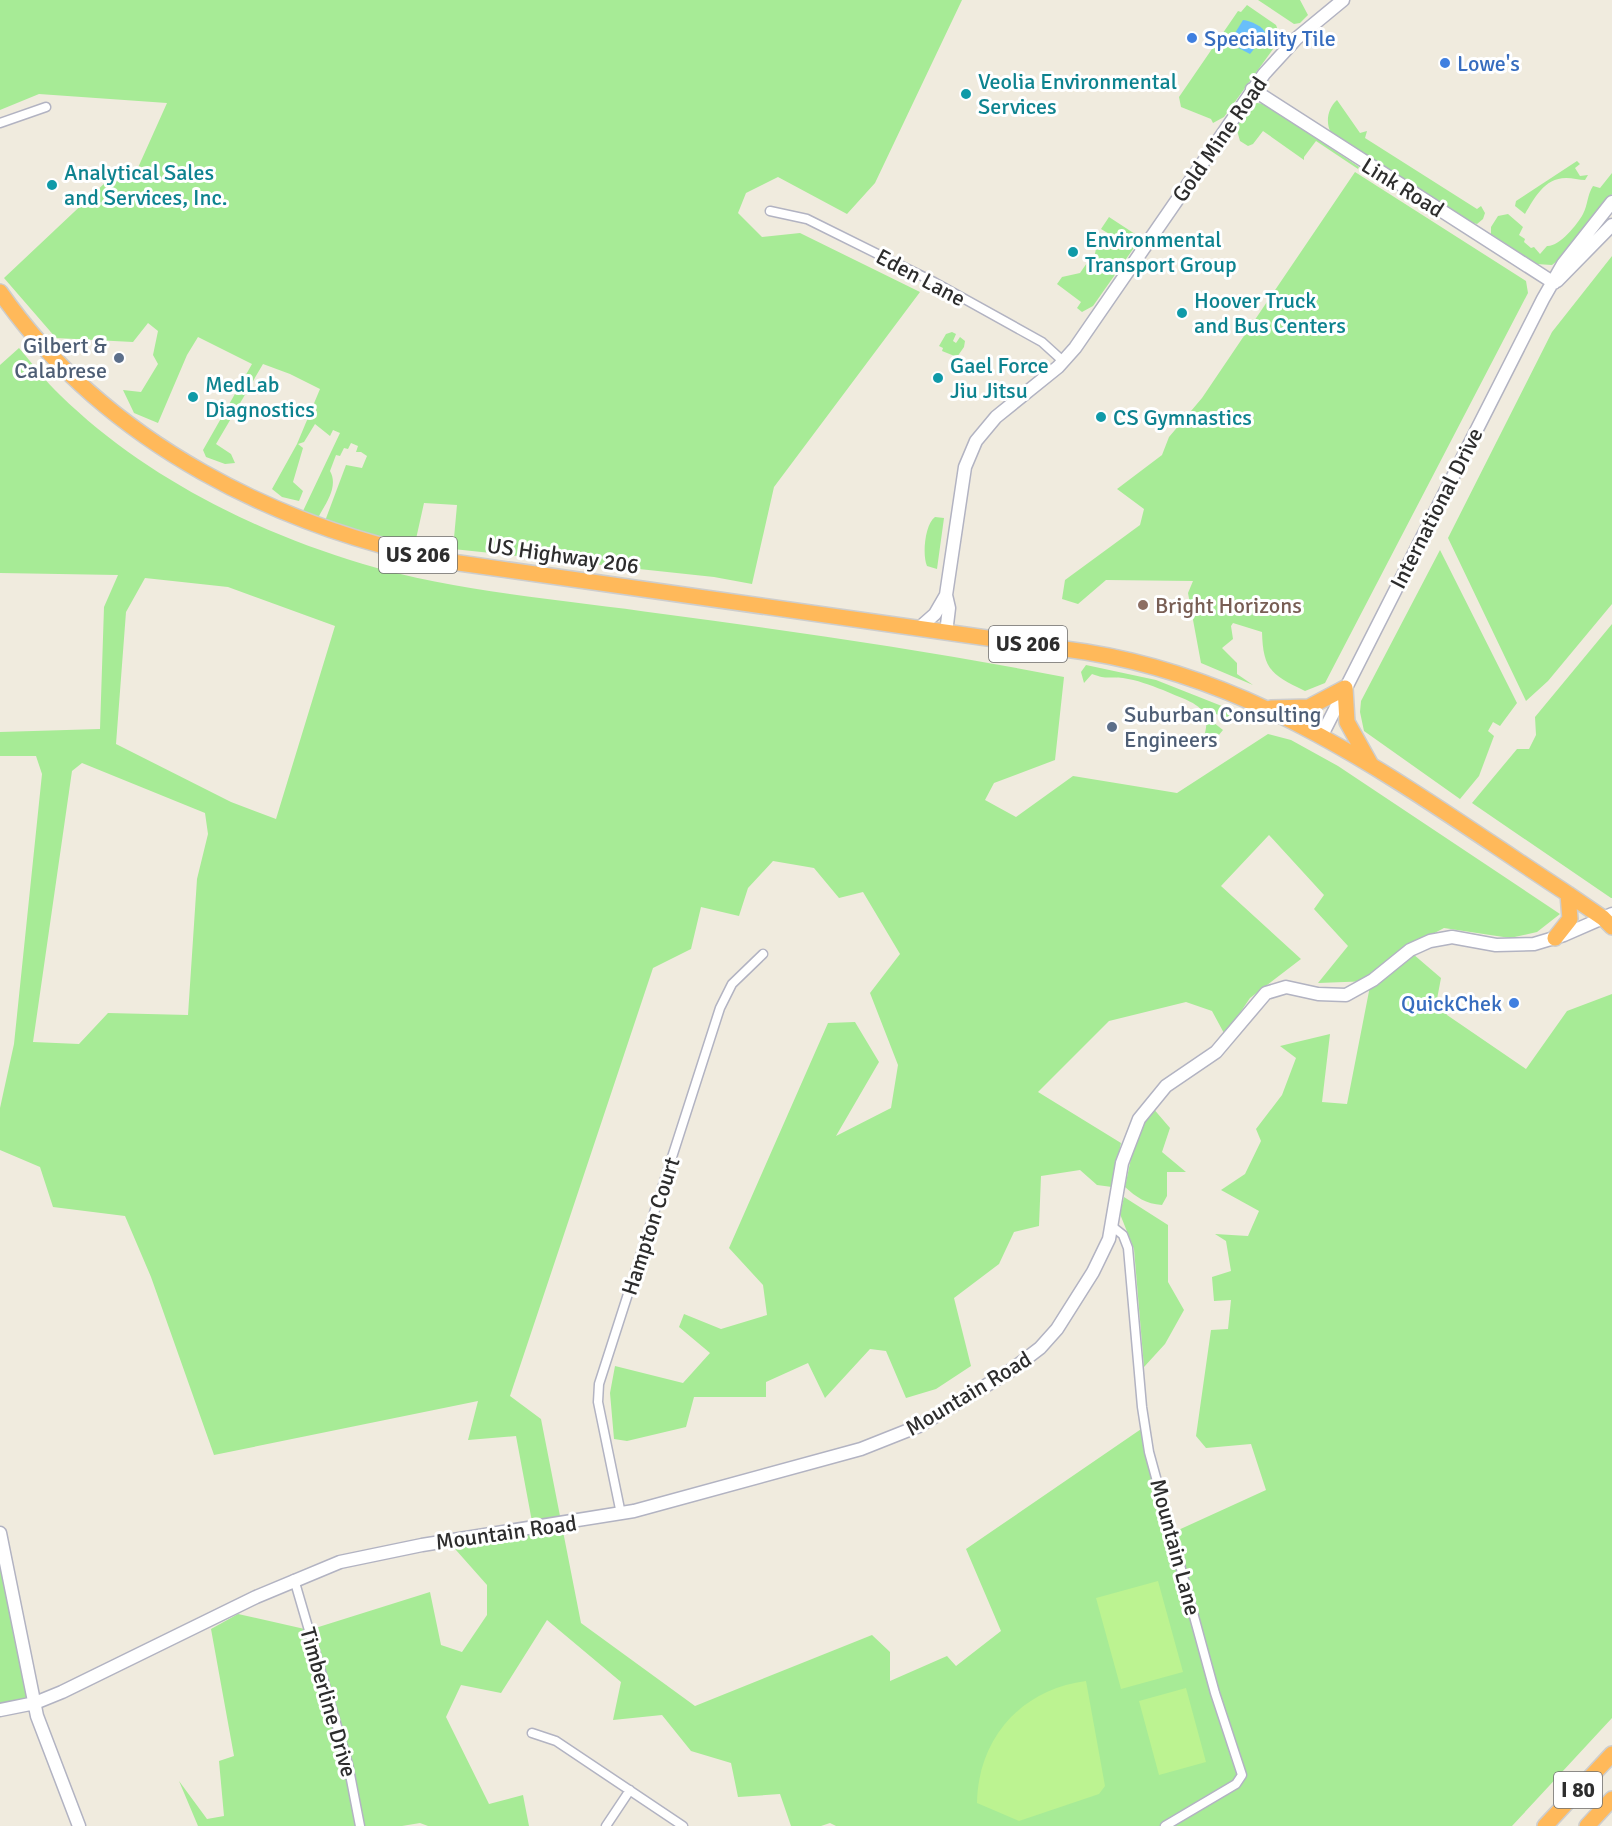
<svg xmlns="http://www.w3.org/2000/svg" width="1612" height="1826" font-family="Signika,sans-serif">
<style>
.green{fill:#a7eb96;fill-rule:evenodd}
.pitch{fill:#bcf391}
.water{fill:#69bffa}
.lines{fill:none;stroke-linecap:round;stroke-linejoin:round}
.street-casing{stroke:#b2b3c2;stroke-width:11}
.secondary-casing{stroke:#b2b3c2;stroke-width:15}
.highway-casing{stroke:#cdcdcd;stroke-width:18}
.street{stroke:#fff;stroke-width:8}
.secondary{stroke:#fff;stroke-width:12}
.highway{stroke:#ffb95a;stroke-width:15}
.shop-dot{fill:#3f7fe0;stroke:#fff;stroke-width:2}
.culture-dot{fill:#0f9aa8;stroke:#fff;stroke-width:2}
.service-dot{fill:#5c6f8a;stroke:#fff;stroke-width:2}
.education-dot{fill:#8d6e63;stroke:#fff;stroke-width:2}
.labels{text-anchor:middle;stroke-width:6;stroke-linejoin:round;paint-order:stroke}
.shield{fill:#fff;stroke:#6c6c6c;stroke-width:1.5}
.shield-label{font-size:21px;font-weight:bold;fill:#2d2d2d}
.shop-label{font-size:22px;fill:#366cbe;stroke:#fff;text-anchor:start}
.culture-label{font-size:22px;fill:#0d838f;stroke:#fff;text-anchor:start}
.street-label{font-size:22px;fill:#2d2d2d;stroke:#fff}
.service-label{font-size:22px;fill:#4e5e75;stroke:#fff;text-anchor:end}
.education-label{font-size:22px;fill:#785e54;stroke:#fff;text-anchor:start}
</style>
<rect width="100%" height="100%" fill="#f0ebde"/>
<!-- green -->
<path class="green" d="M0,0H962L875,183L847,214L778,177L746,193L738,213L762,237L800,233L920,292L774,487L752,584L714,577L453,549L457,505L424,503L416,539L411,542L347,530L325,521L346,465L362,468L367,456L361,452H356L358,446L351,443L348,449L344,448L340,456L336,455L330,471C339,487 325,504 318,518L303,511L340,433L333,430L330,436L315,424L304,442L298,444L303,448L293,482L303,491L299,501L282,497L272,489L297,444L320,389L290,374L263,364L216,444L231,454L235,463L225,464L206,457L203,450L252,364L198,337L187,355L158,423L134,413L123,390L141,392L158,364L153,355L158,331L148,323L133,342L56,338L4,278L108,180L132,181L167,103L39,94L0,110Z
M1258,0H1300L1308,15L1300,23L1294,24Z
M1247,5L1276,25L1281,38L1224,117L1213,123L1211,119L1181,107L1179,97L1238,11L1241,12Z
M1337,100L1360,133L1367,131L1365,138L1477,209L1481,206L1485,213L1483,219L1477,224L1469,222L1331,133C1325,122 1328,108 1337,100Z
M1257,103L1265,104L1359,167L1358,169L1316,141L1304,157V160L1263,131L1253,144L1248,146L1240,141L1236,127L1249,108Z
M1577,161L1580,164L1575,168L1580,176L1588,175L1585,180C1579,180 1573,178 1566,178C1544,178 1534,199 1525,214L1515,206L1516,201Z
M1355,172L1526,281L1528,293L1325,683L1305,691C1271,675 1263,669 1262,632L1233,623L1231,626L1233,639L1222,648L1237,663V674L1253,685L1201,663L1188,593L1193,581L1106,580L1078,604L1062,599L1065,580L1140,525L1144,509L1117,489L1162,455L1169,437L1202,398Z
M1612,173V194L1562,257L1552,265L1536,264L1491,234V227L1498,216L1508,214L1523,227L1519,235L1525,239L1524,242L1531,248L1534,247L1540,254L1547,246C1559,247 1577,225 1583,214C1588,205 1587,195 1593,186L1600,188Z
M1109,217L1135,234L1138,242L1093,306L1082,312L1077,308L1081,302L1057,284L1062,277L1080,273L1089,260L1094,259L1099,233L1109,238L1111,235L1101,229Z
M1612,256V604L1548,681L1526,701L1448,538L1552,332Z
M952,332L956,334L953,341L956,343L960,337L965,341L964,347L957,357L942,351L943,348L939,346L946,334Z
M19,348C33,364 45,381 60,395C143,476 253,531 363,564C456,592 566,600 663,614C797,632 931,651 1064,677L1055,760L994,783L985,800L1016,817L1073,776L1177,793L1268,734L1291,740L1338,766L1560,914L1537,932L1510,938L1444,928L1406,948L1441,978L1437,999L1447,1015L1526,1069L1567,1011L1612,994V1718L1512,1826H836L830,1823L821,1826H791L780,1794L738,1797L731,1763L691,1751L662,1715L613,1720L621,1682L547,1620L501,1693L461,1685L446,1717L489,1804L523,1795L529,1826H428L420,1823L402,1826H198L179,1781L207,1819L224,1816L219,1761L234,1756L211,1629L238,1614L309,1630L430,1592L441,1645L462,1652L487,1615V1585L448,1541L533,1527L516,1436L468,1440L478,1401L214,1455L151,1277L125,1216L53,1207L40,1167L0,1150V1108L14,1044L42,774L36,756H0V732L100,729L104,607L118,575L0,573V365ZM145,578L228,587L335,626L276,819L231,802L116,744L126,612ZM82,763L205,813L208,834L197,879L188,1015L108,1013L79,1044L33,1042L72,771ZM1269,835L1324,895L1314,909L1348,946L1318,983L1371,981L1347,1104L1322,1102L1330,1034L1280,1046L1296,1058L1282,1095L1256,1129L1261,1141L1245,1174L1221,1190L1259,1211L1248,1236L1215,1234L1226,1241L1231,1271L1212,1277L1214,1301L1231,1300L1228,1329L1211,1330L1196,1436L1206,1448L1251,1444L1266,1490L1174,1532L1147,1425L966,1549L1001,1631L956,1666L947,1656L890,1681V1652L872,1635L695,1706L581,1623L541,1419L510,1396L653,968L691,949L701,907L739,916L748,888L773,861L814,868L839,898L863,892L900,954L870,993L898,1065L891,1108L836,1136L879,1062L855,1022L828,1023L729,1248L763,1285L767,1315L721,1329L684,1314L679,1327L710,1353L683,1383L615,1366L610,1393L614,1439L627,1441L686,1427L694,1397H766V1382L808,1363L825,1398L870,1349L886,1351L906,1398L936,1389L971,1366L954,1298L999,1264L1014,1232L1039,1226L1041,1176L1080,1170L1097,1185L1112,1187L1121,1143L1038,1092L1109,1021L1186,1002L1212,1011L1225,1035L1250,998L1301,959L1221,886Z
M935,517L944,518L937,569L927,566C922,555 925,524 935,517Z
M1440,550L1517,703L1500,726L1493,722L1488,731L1494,736L1479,776L1460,799L1364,731L1360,712L1361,701Z
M1612,624V898H1611L1472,803L1517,749H1529L1536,735L1535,717Z
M1086,665L1156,680L1242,714L1230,720L1209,711V719L1223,730L1213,742L1201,744C1218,705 1191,703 1163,690C1150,685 1137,680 1123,678C1109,676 1108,680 1092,674L1084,683L1081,672Z
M1152,1107L1170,1128L1162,1152L1186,1172H1167V1196L1162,1205C1146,1204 1136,1197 1125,1187L1134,1144Z
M1124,1197L1168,1225V1282L1184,1310L1165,1344L1144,1367L1134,1249L1120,1214Z
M0,1562L27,1698L0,1704Z"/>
<!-- pitch -->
<path class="pitch" d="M1158,1581L1183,1672L1121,1689L1096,1598Z
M1086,1681L1105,1786L1099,1794L1019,1821L977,1803C978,1738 1022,1689 1086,1681Z
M1186,1688L1206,1762L1159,1775L1139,1701Z"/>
<!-- water -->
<path class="water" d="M1243,20C1251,21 1263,26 1266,34L1250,54L1229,43Z"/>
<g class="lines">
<!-- street casing -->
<g class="street-casing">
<path id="street" d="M0,123L46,107
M770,211L807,219L934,282L1042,342L1064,362
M1113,1227L1123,1235L1128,1248L1142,1407L1149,1452L1215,1693L1242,1775L1236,1784L1165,1826
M621,1514L598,1402L599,1384L720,1008L732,984L763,954
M294,1579L348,1764L360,1826
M532,1733L556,1741L683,1826
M606,1826L630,1790"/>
</g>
<!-- secondary casing -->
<g class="secondary-casing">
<path id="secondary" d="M1252,89L1554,283
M1557,281L1612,225
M918,629L935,614L946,595L965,467L976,441L996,417L1058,367L1075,348L1264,74L1297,38L1343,0
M946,633L949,608L946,595
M1322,735L1543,299L1563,264L1612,202
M0,1533L37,1716L79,1826
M0,1710L35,1703L62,1692L256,1597L340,1562L422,1545L634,1511L861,1449L919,1426L1010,1371L1040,1348L1057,1329L1093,1272L1109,1239L1122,1163L1139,1119L1166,1086L1216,1052L1266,993L1286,987L1318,994L1346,995L1373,980L1410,950L1430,941L1452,937L1496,945L1534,944L1564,935L1612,914"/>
</g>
<!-- highway casing -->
<g class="highway-casing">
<path id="highway" d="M0,292C105,443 282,531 459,563L1086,652C1273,682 1413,793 1568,894L1603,918L1612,927
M1271,708L1309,707L1345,688L1347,722L1371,765
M1555,938L1570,919L1568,894
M1545,1826L1612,1754
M1587,1826L1612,1799"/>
</g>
<!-- street -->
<use href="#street" class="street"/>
<!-- secondary -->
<use href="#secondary" class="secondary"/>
<!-- highway -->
<use href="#highway" class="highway"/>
</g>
<!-- markers -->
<g class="shop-dot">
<circle cx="1192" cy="38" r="6"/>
<circle cx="1445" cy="63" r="6"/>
<circle cx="1514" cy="1003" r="6"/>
</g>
<g class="culture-dot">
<circle cx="966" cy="94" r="6"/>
<circle cx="52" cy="185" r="6"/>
<circle cx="1073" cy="252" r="6"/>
<circle cx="1182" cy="313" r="6"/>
<circle cx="938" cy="378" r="6"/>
<circle cx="193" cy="397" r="6"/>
<circle cx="1101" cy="417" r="6"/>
</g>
<g class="service-dot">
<circle cx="119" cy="358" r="6"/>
<circle cx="1112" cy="727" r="6"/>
</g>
<circle class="education-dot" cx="1143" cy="605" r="6"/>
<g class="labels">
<!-- shield labels -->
<g class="shield">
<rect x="379" y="537" width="78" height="36" rx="4.5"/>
<rect x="989" y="626" width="78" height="36" rx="4.5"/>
<rect x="1554" y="1772" width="48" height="36" rx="4.5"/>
</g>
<g class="shield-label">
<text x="418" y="562">US 206</text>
<text x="1028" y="651">US 206</text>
<text x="1578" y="1797">I 80</text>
</g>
<!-- shop labels -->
<g class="shop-label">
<text x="1204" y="46">Speciality Tile</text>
<text x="1457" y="71">Lowe's</text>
<text x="1502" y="1011" text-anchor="end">QuickChek</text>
</g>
<!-- culture labels -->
<g class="culture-label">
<text x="978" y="89">Veolia Environmental<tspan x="978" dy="25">Services</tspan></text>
<text x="64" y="180">Analytical Sales<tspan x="64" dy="25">and Services, Inc.</tspan></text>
<text x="1085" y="247">Environmental<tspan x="1085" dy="25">Transport Group</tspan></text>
<text x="1194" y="308">Hoover Truck<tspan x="1194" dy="25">and Bus Centers</tspan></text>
<text x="950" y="373">Gael Force<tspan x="950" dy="25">Jiu Jitsu</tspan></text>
<text x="205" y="392">MedLab<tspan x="205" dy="25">Diagnostics</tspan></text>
<text x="1113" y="425">CS Gymnastics</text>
</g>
<!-- street labels -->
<g class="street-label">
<text transform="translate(1219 139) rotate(-55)" y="8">Gold Mine Road</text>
<text transform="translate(1403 187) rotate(32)" y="8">Link Road</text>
<text transform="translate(921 277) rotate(28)" y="8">Eden Lane</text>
<text transform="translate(1436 508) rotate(-63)" y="8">International Drive</text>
<text transform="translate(563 555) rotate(8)" y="8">US Highway 206</text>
<text transform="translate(650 1226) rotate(-72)" y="8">Hampton Court</text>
<text transform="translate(968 1393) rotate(-31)" y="8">Mountain Road</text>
<text transform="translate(506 1532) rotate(-8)" y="8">Mountain Road</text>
<text transform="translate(1176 1547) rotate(75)" y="8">Mountain Lane</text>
<text transform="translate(329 1702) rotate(74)" y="8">Timberline Drive</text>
</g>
<!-- service labels -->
<g class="service-label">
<text x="107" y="353">Gilbert &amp;<tspan x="107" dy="25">Calabrese</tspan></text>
<text x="1124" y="722" text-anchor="start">Suburban Consulting<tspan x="1124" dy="25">Engineers</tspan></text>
</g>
<!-- education labels -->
<g class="education-label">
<text x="1155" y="613">Bright Horizons</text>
</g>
</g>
</svg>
